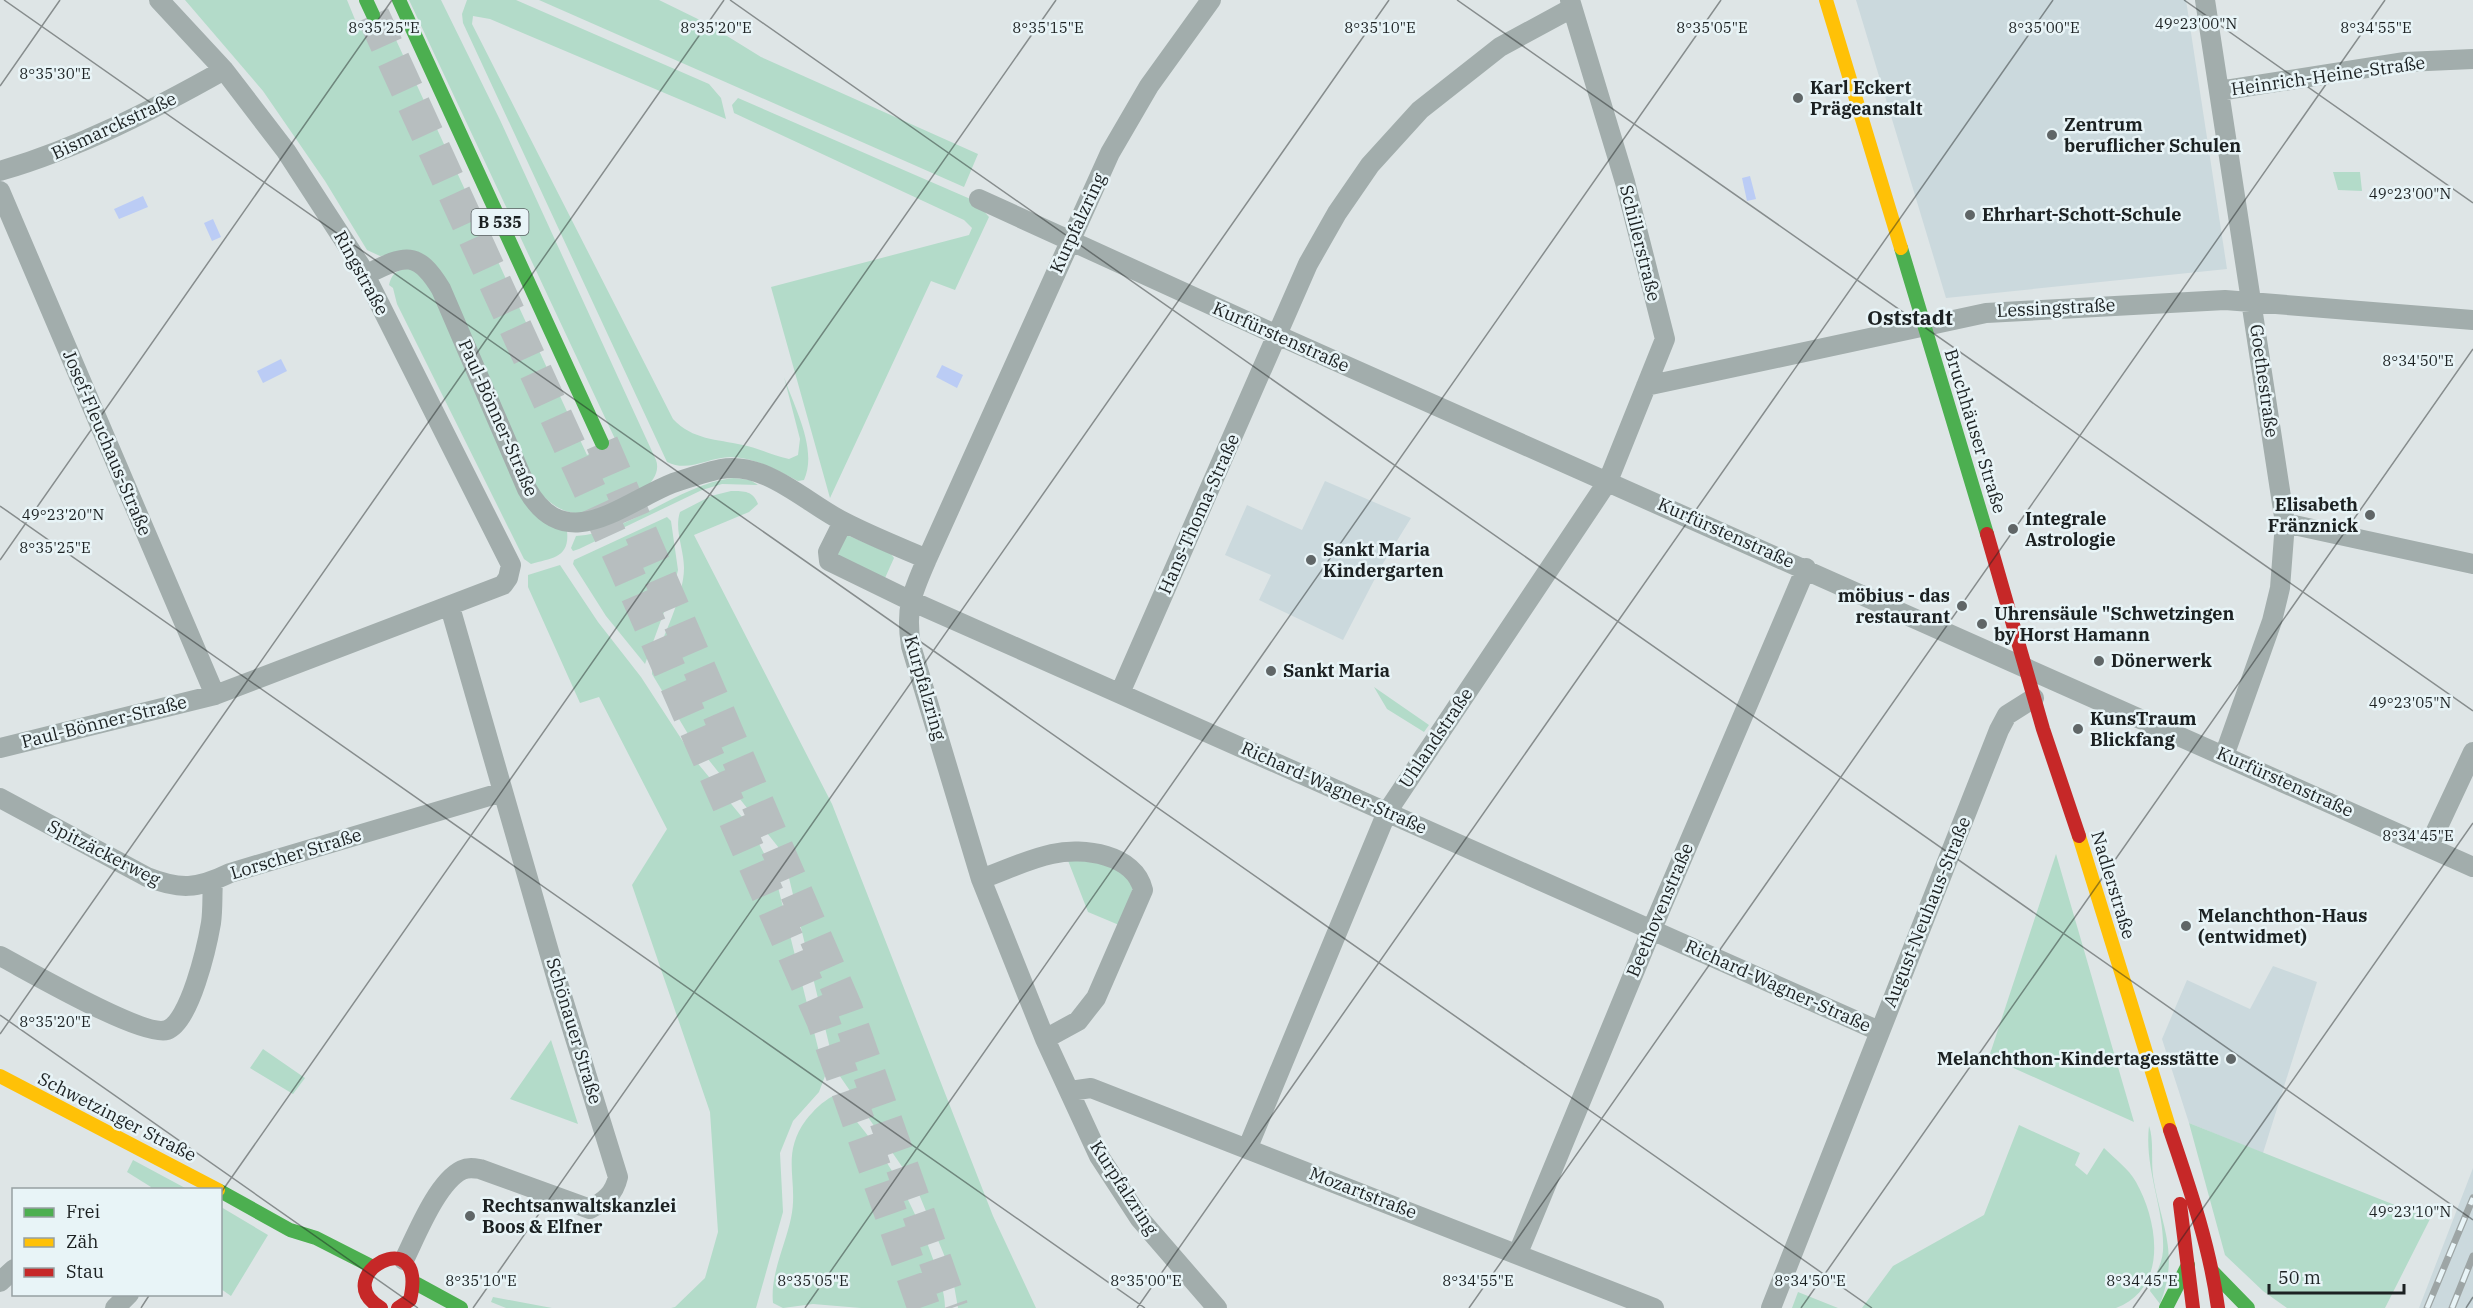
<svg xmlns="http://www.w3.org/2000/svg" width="2473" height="1308" font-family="'IBM Plex Serif',serif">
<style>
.built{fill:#cbd9dd}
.green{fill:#b3dbc9}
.water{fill:#bbccf5}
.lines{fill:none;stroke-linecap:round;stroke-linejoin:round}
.highway-tunnel{stroke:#b7bebf;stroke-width:33;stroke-dasharray:33 16;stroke-linecap:butt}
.street{stroke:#a2adac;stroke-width:20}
.fast{stroke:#4caf50;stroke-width:14}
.slow{stroke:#ffc107;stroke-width:14}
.jam{stroke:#c62828;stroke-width:14}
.rail-casing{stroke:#9da5a5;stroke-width:7}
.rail{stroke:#e8f4f7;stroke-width:4.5;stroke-dasharray:14;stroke-linecap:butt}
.ticks{fill:none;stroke:#1c2122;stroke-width:1.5;stroke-opacity:0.45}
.poi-dot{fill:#606667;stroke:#e8f4f7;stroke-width:2}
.labels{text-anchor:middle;stroke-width:5;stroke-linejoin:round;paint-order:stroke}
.shield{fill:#e8f4f7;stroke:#596062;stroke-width:1.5}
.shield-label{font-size:16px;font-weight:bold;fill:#1c2122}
.street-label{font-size:18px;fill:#1c2122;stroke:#e8f4f7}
.poi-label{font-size:18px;font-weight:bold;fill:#1c2122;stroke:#e8f4f7;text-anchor:start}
.quarter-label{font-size:21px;font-weight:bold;fill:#1c2122;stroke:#e8f4f7}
.ticks-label{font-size:15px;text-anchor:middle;fill:#1c2122;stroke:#e8f4f7;stroke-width:5;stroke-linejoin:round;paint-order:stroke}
</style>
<rect width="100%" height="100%" fill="#dee5e6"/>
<!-- built -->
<path class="built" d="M1856,0H2186L2227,269L1946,298Z
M1325,481L1411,518L1382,565L1343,640L1259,600L1271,575L1225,555L1247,505L1302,530Z
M2273,966L2317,982L2263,1153L2189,1123L2162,1039L2187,980L2250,1009Z
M2473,1168V1308H2419Z"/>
<!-- green -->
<path class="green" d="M185,0H347L356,22L361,25L385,16L587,455L616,441L409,0H441L500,120L656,460C660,471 653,481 645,489C600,508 574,533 536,488L432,261L418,252L380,256L367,250L325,181L263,91Z
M467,0H516L709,84L721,98L726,119L490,19L473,16L472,24L673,419C693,440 716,439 743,445C759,448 773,456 789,459L798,455L800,439L784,377C794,407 818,449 804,480L798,481C777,470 756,458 731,457C708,457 689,473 667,462L463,23L462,14Z
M539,0H659L706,23L761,57L978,154L964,187Z
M738,98L975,201L989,217L955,290L931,281L830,498L771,287L969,235L972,228L964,220L734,113L732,105Z
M2333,172H2360L2362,191L2338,190Z
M413,268L432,290L557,528L567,531C570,558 552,558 531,564L524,559L397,304L393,288L389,285C393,270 399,270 413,268Z
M733,478L750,480L758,485L722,484L702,490L579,549L573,551L571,548L576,536C628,534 679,484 733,478Z
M731,491C745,491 753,491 758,504L749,512L694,535L832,804L993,1216L1036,1308H958L952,1274L916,1187L835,1069L783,853L688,734L652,674V666C662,639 684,596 684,568C684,549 674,530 680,512L711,496Z
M667,517L671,521L678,570L675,582L645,664L606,616L573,564L574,560Z
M847,535L891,554L894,558L885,578L836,558Z
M560,565L598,622L641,677L695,760L751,828L775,875L825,1076L819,1092L793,1121L780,1153L783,1212L756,1308H671L675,1307L705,1278L718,1232L710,1112L632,885L667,829L599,697L580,703L528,587V575Z
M1374,687L1429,725L1424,732L1387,709Z
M2056,854L2134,1122L1989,1057Z
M1067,858L1101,863L1127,875L1133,888L1119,925L1088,912Z
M551,1040L578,1124L510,1099Z
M263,1049L305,1078L293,1094L250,1068Z
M833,1096C879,1141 912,1198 933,1259C938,1275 945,1291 945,1308H861L813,1304L783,1308L773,1303C770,1275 785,1246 791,1218C799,1181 780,1155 806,1120C814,1110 822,1102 833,1096Z
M2189,1123L2430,1219L2385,1308H2287L2263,1291L2225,1255Z
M2019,1125L2080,1153L2075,1165L2087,1175L2104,1148C2114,1158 2129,1169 2136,1182C2158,1221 2169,1288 2116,1308H1862L1893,1266L1984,1215Z
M2149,1126C2154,1139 2151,1161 2153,1176C2161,1227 2180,1252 2160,1304L2150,1291C2153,1277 2162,1266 2163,1251C2165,1209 2144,1169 2149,1126Z
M133,1160L187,1189H150L151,1187L127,1172Z
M221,1207L268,1235L231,1296L221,1289Z
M1798,1292L1838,1308H1792Z
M493,1297L552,1308H506L491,1302Z"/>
<!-- water -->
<path class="water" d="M1750,176L1756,199L1747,201L1742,178Z
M143,196L148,207L119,219L114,209Z
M213,219L221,237L212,241L204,223Z
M281,359L287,371L263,383L257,371Z
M942,365L963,375L957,388L936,377Z"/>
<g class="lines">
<!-- highway-tunnel -->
<path class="highway-tunnel" d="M373,15L627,572L823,1021L924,1308
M602,443L846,1008L952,1308"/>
<!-- street -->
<path class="street" d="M1211,0L1149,86L1110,153L927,559C912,593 905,608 911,646L981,879L1045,1039L1099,1156L1140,1219L1217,1308
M2205,0L2285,523L2280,588L2272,621L2224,756
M2219,91L2405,62L2473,59
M0,171C79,148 153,110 224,70
M0,191L215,695
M979,199L1277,335L2473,867
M365,275C404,256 416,248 441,289L527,489C566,558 624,502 673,483C688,478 706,472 721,469C766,461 806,503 844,522C871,536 899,547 927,559
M1646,386L1986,313L2225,300L2473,320
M843,522L828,552L829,561L909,600L1879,1031
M2285,523L2473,564
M1120,693L1308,264L1337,213L1370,165L1420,110L1500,47L1572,8
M0,748L215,695L503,585L508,578L511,565L360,265L286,151L224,70L159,0
M0,798L147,877C180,890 197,889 230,873L503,792
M2429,846L2473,752
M981,879C1004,871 1028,859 1052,854C1083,847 1135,854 1143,890L1096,998L1078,1021L1045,1039
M0,956C27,970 143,1038 167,1030C190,1022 207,946 211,923C213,909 212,895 213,881
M1070,1091L1091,1088L1654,1308
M1248,1147L1387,812L1608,481L1665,339L1625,182L1570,0
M1518,1253L1652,929L1806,568
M404,1260C416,1236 437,1182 462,1170C468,1167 474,1168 480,1169L590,1209C605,1201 614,1194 618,1177L558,983L450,607
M0,1282L14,1269
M115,1308L129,1294
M1771,1308L1999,730L2007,715L2034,698"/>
<!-- fast -->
<path class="fast" d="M366,0L373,15
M399,0L602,443
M1901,248L1987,534
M220,1191L290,1230L316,1238L371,1266
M2213,1272L2248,1308
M417,1284L461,1308
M2166,1308L2188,1265"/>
<!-- slow -->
<path class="slow" d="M1826,0L1901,248
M2079,836L2170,1130
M0,1076L218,1190"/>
<!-- jam -->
<path class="jam" d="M1987,534L2043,729L2079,836
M2170,1130C2190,1189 2210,1247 2218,1308
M2180,1204L2193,1308
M381,1308C326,1276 429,1219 410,1300L398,1308"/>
<!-- rail casing -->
<g class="rail-casing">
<path id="rail" d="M2427,1308L2473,1198
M2452,1308L2473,1256"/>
</g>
<!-- rail -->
<use href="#rail" class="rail"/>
</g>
<!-- ticks -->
<path class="ticks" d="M4,0L1872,1308M730,0L2473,1220M1457,0L2473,711M2184,0L2473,203M0,86L60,0M0,506L1145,1308M0,560L392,0M0,1015L418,1308M0,1034L724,0M220,1194L1056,0M141,1308L150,1294M473,1308L1389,0M805,1308L1721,0M1137,1308L2053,0M1469,1308L2385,0M1801,1308L2473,349M2133,1308L2473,823M2466,1308L2473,1297"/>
<!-- markers -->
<g class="poi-dot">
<circle cx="1798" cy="98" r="6"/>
<circle cx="2052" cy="135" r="6"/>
<circle cx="1970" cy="215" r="6"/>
<circle cx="2370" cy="515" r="6"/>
<circle cx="2013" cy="529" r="6"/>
<circle cx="1311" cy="560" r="6"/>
<circle cx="1962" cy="606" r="6"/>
<circle cx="1982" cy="624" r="6"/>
<circle cx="2099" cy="661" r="6"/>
<circle cx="1271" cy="671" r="6"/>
<circle cx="2078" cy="729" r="6"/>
<circle cx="2186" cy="926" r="6"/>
<circle cx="2231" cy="1059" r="6"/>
<circle cx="470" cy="1216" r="6"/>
</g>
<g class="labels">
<!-- shield labels -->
<rect class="shield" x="471.5" y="209" width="57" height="26" rx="4.5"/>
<g class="shield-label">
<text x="500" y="228">B 535</text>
</g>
<!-- street labels -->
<g class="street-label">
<text transform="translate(2328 76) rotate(-8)" y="6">Heinrich-Heine-Straße</text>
<text transform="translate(114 126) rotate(-25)" y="6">Bismarckstraße</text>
<text transform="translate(1078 223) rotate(-65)" y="6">Kurpfalzring</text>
<text transform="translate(1640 243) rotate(76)" y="6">Schillerstraße</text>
<text transform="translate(361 273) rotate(61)" y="6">Ringstraße</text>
<text transform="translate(2056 308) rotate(-3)" y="6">Lessingstraße</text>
<text transform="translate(1281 337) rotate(24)" y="6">Kurfürstenstraße</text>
<text transform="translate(2264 381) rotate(82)" y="6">Goethestraße</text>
<text transform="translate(498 418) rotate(66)" y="6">Paul-Bönner-Straße</text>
<text transform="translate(1975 431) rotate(73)" y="6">Bruchhäuser Straße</text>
<text transform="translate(107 443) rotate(67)" y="6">Josef-Fleuchaus-Straße</text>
<text transform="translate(1199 514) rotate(-66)" y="6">Hans-Thoma-Straße</text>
<text transform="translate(1726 533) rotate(24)" y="6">Kurfürstenstraße</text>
<text transform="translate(925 688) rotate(74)" y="6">Kurpfalzring</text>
<text transform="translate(104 722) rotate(-14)" y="6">Paul-Bönner-Straße</text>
<text transform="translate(1436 738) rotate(-56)" y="6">Uhlandstraße</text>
<text transform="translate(2285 782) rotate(24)" y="6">Kurfürstenstraße</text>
<text transform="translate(1334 788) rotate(24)" y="6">Richard-Wagner-Straße</text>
<text transform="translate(104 853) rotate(27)" y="6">Spitzäckerweg</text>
<text transform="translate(296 854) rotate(-17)" y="6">Lorscher Straße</text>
<text transform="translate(2113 885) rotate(73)" y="6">Nadlerstraße</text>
<text transform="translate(1660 910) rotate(-67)" y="6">Beethovenstraße</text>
<text transform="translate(1927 912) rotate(-68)" y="6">August-Neuhaus-Straße</text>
<text transform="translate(1778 986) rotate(24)" y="6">Richard-Wagner-Straße</text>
<text transform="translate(574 1031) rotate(73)" y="6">Schönauer Straße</text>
<text transform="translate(117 1117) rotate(27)" y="6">Schwetzinger Straße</text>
<text transform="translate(1124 1188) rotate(57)" y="6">Kurpfalzring</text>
<text transform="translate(1363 1193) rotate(21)" y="6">Mozartstraße</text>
</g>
<!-- poi labels -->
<g class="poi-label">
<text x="1810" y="94">Karl Eckert<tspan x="1810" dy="21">Prägeanstalt</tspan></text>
<text x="2064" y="131">Zentrum<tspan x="2064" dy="21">beruflicher Schulen</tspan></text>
<text x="1982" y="221">Ehrhart-Schott-Schule</text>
<text x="2358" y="511" text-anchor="end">Elisabeth<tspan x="2358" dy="21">Fränznick</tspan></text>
<text x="2025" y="525">Integrale<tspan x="2025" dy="21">Astrologie</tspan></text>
<text x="1323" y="556">Sankt Maria<tspan x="1323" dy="21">Kindergarten</tspan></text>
<text x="1950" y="602" text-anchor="end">möbius - das<tspan x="1950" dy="21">restaurant</tspan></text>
<text x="1994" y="620">Uhrensäule "Schwetzingen<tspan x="1994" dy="21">by Horst Hamann</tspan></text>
<text x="2111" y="667">Dönerwerk</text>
<text x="1283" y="677">Sankt Maria</text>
<text x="2090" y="725">KunsTraum<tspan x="2090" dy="21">Blickfang</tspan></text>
<text x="2198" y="922">Melanchthon-Haus<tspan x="2198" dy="21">(entwidmet)</tspan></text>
<text x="2219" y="1065" text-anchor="end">Melanchthon-Kindertagesstätte</text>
<text x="482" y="1212">Rechtsanwaltskanzlei<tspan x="482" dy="21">Boos &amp; Elfner</tspan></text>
</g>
<!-- quarter labels -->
<g class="quarter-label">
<text x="1910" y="325">Oststadt</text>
</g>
</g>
<g class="ticks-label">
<text x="2196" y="29">49°23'00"N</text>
<text x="384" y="33">8°35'25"E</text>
<text x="716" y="33">8°35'20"E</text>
<text x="1048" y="33">8°35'15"E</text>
<text x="1380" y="33">8°35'10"E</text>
<text x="1712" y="33">8°35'05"E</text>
<text x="2044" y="33">8°35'00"E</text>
<text x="2376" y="33">8°34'55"E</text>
<text x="55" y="79">8°35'30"E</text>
<text x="2410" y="199">49°23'00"N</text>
<text x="2418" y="366">8°34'50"E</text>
<text x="63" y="520">49°23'20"N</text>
<text x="55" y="553">8°35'25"E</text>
<text x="2410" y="708">49°23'05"N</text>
<text x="2418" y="841">8°34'45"E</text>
<text x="55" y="1027">8°35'20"E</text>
<text x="2410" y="1217">49°23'10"N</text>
<text x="481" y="1286">8°35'10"E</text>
<text x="813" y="1286">8°35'05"E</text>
<text x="1146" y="1286">8°35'00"E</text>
<text x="1478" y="1286">8°34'55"E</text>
<text x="1810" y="1286">8°34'50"E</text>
<text x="2142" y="1286">8°34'45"E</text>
</g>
<!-- legend -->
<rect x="12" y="1188" width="210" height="108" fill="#e8f4f7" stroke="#96a0a2" stroke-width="1.5"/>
<rect x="24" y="1208" width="30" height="9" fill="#4caf50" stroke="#96a0a2" stroke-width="1.5"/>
<text x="66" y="1218" font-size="18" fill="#1c2122">Frei</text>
<rect x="24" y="1238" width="30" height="9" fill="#ffc107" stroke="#96a0a2" stroke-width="1.5"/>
<text x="66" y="1248" font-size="18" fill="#1c2122">Zäh</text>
<rect x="24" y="1268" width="30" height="9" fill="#c62828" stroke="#96a0a2" stroke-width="1.5"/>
<text x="66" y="1278" font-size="18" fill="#1c2122">Stau</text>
<!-- scale -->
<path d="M2269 1284v9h135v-9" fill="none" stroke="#1c2122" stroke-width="3"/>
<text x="2278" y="1284" font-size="18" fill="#1c2122" stroke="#e8f4f7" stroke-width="4.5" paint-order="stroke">50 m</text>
</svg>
